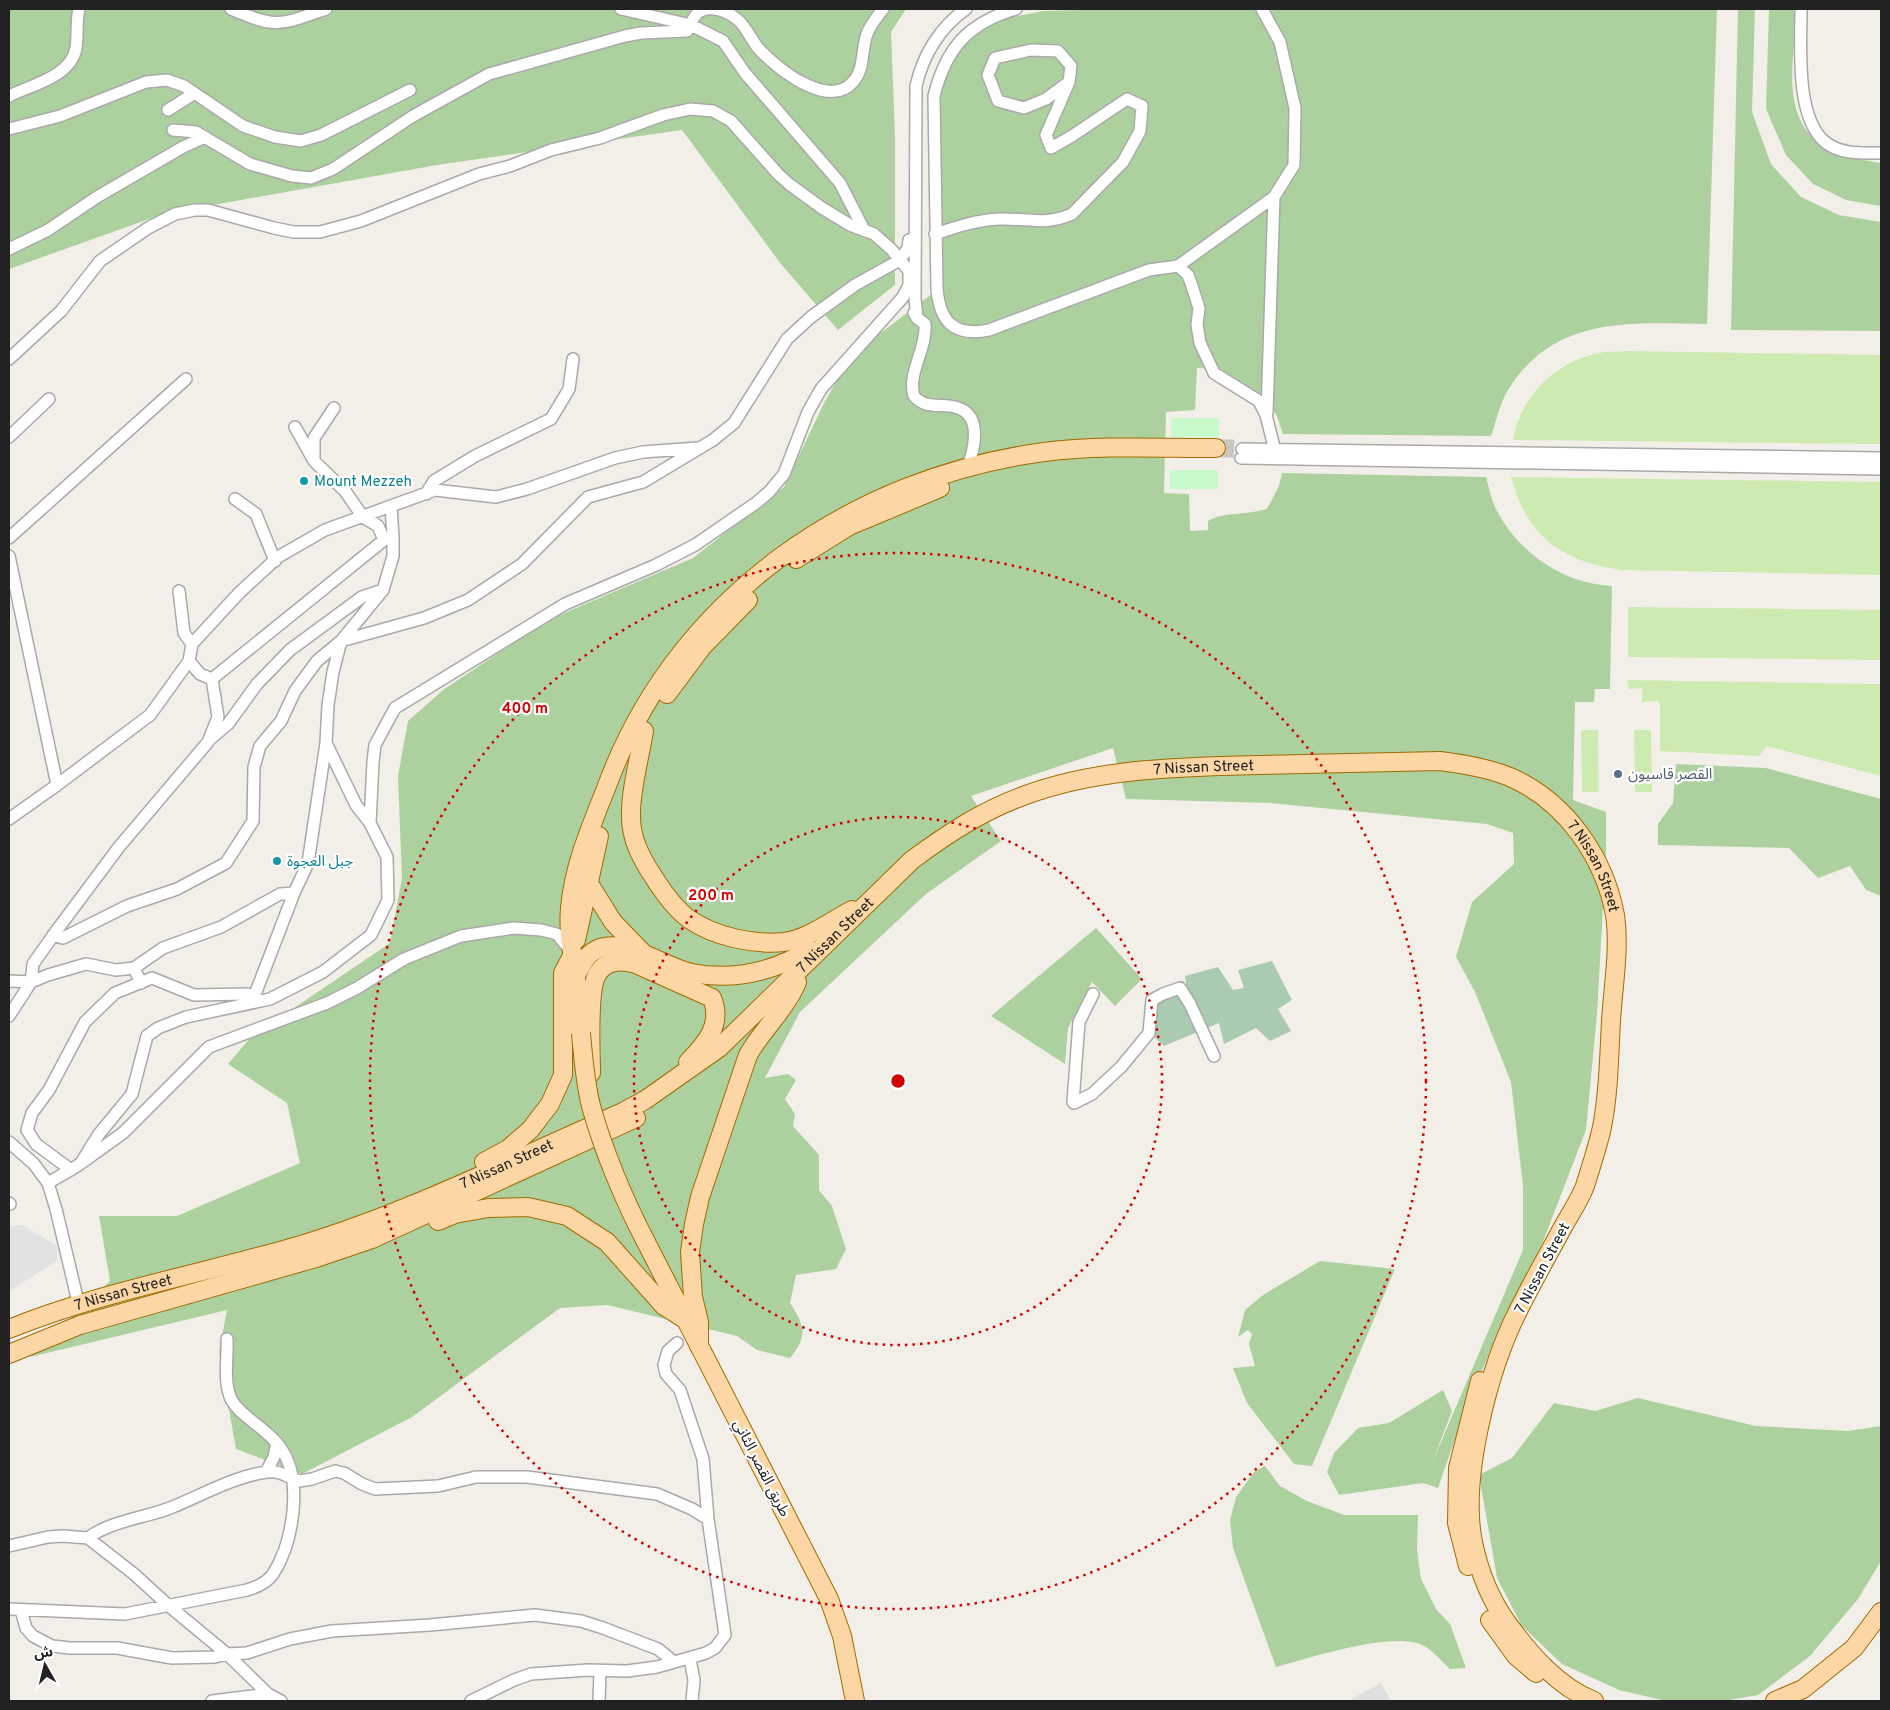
<svg xmlns="http://www.w3.org/2000/svg" width="1890" height="1710" font-family="Overpass,'Noto Sans Arabic',sans-serif">
<style>
.residential{fill:#e0dfdf}
.grass{fill:#cdebb0}
.forest{fill:#add19e}
.cemetery{fill:#aacbaf}
.park{fill:#c8facc}
.parking{fill:#e2e2e2}
.lines{fill:none;stroke-linecap:round;stroke-linejoin:round}
.primary-tunnel{stroke:#c8c6c1;stroke-width:18;stroke-dasharray:18 9;stroke-linecap:butt}
.minor-casing{stroke:#a9a9a9;stroke-width:14}
.primary-casing{stroke:#a06b00;stroke-width:20}
.minor{stroke:#fff;stroke-width:11}
.primary{stroke:#fcd6a4;stroke-width:18}
.primary-bridge-casing{stroke:#a06b00;stroke-width:20;stroke-linecap:butt}
.primary-bridge{stroke:#fcd6a4;stroke-width:18}
.ring{fill:none;stroke:#d40000;stroke-width:2.5;stroke-dasharray:2.5 5}
.culture-dot{fill:#0f9aa8;stroke:#fff;stroke-width:2}
.service-dot{fill:#5c6f8a;stroke:#fff;stroke-width:2}
.labels{text-anchor:middle;stroke-width:4.5;stroke-linejoin:round;paint-order:stroke}
.culture-label{font-size:15px;fill:#0d838f;stroke:#fff;text-anchor:start}
.street-label{font-size:15px;fill:#222;stroke:#fff}
.service-label{font-size:15px;fill:#4e5e75;stroke:#fff;text-anchor:start}
.centre{fill:#d40000;stroke:#fff;stroke-width:2.5}
.ring-label{font-size:15px;text-anchor:middle;font-weight:bold;fill:#d40000;stroke:#fff;stroke-width:4.5;stroke-linejoin:round;paint-order:stroke}
</style>
<rect width="100%" height="100%" fill="#f2efe9"/>
<!-- residential -->
<path class="residential" d="M1381,1683L1391,1701H1348Z"/>
<!-- grass -->
<path class="grass" d="M1629,351L1881,355V444L1513,440C1520,397 1555,362 1598,353C1607,351 1619,352 1629,351Z
M1511,477L1881,482V575L1621,570C1561,561 1527,536 1511,477Z
M1628,607L1881,610V660L1628,657Z
M1627,680L1881,684V776L1767,746L1759,756L1660,751V705L1657,701L1642,702V688L1629,689Z
M1581,730H1598L1599,792H1582Z
M1634,730H1651L1652,792H1635Z"/>
<!-- forest -->
<path class="forest" d="M9,9H906L891,32L895,137V285L838,330L781,264L682,130L437,165L163,214L9,269Z
M1117,9H1717L1707,324C1632,323 1554,315 1508,390C1500,403 1496,422 1491,436L1283,434L1277,416L1266,400L1218,367L1197,368L1195,410L1166,412L1164,493L1189,494L1190,531L1208,530V521C1222,512 1248,515 1267,509L1279,486L1282,473L1486,477C1489,487 1491,498 1495,507C1517,552 1563,584 1612,586L1610,689H1595L1594,702H1575L1573,800L1606,812V854L1597,1014L1586,1130L1542,1244L1500,1327L1462,1419L1438,1488L1423,1483L1339,1495L1327,1472L1334,1453L1358,1428L1389,1423L1443,1390L1452,1411L1432,1463L1523,1250V1186L1511,1082L1475,992L1456,957L1472,902L1514,864L1513,833L1487,824L1270,803L1126,799L1113,748L971,796L1001,841L926,894L800,1012L765,1078L788,1074L796,1080L785,1099L795,1114L793,1126L819,1155V1190L832,1206L846,1249L836,1269L796,1275L790,1303C805,1326 808,1336 790,1358L757,1350L737,1336L607,1305L560,1308L412,1417L302,1474L236,1449L219,1352L227,1310L30,1357L110,1281L99,1216H177L300,1163L287,1103L228,1064L251,1037L390,943L402,878L398,776L408,721L443,690L548,620L693,558L784,487L825,401L853,354L937,290L932,103L953,42L985,22L1044,11Z
M1738,9H1755L1752,112L1771,164L1801,197L1839,215L1881,222V331L1731,330Z
M1769,9H1798C1794,58 1777,121 1829,150C1844,158 1864,160 1881,163V206L1846,200L1813,184L1786,155L1766,109Z
M1676,764L1766,768L1881,799V896L1866,890L1850,866L1818,878L1789,848L1658,845V824L1673,803Z
M1096,928L1142,979L1115,1006L1092,982L1068,1028L1065,1064L991,1016Z
M1320,1261L1395,1269L1312,1466L1294,1464L1247,1403L1233,1368L1255,1366L1249,1344L1252,1334L1248,1330L1238,1337L1245,1310L1263,1295Z
M1638,1398L1756,1426L1848,1431L1881,1426V1561L1858,1599L1810,1656L1758,1695L1724,1701H1666L1619,1690L1562,1664L1522,1626L1497,1578L1479,1475L1512,1458L1554,1403L1595,1411Z
M1265,1466L1280,1486L1307,1501L1344,1515H1418L1417,1549L1421,1579L1436,1609L1450,1624L1466,1668L1450,1669C1442,1662 1431,1648 1420,1644C1389,1632 1309,1658 1276,1667L1233,1548L1230,1520L1236,1497L1254,1472Z"/>
<!-- cemetery -->
<path class="cemetery" d="M1272,961L1292,1000L1278,1009L1291,1031L1270,1041L1256,1028L1224,1044L1219,1023L1164,1046L1151,1034L1157,1001L1187,989L1185,976L1218,967L1233,990L1244,988L1238,970Z"/>
<!-- park -->
<path class="park" d="M1219,418V437H1171V418Z
M1170,470H1218V489H1170Z"/>
<!-- parking -->
<path class="parking" d="M22,1225L57,1246V1261L9,1291V1226Z"/>
<g class="lines">
<!-- primary-tunnel -->
<path class="primary-tunnel" d="M1216,448L1242,449"/>
<!-- minor casing -->
<g class="minor-casing">
<path id="minor" d="M231,9C277,29 280,25 326,9
M621,9L691,25L723,41L745,73L840,183L863,228
M1016,9C968,23 946,48 934,96L937,289C940,322 954,337 989,330L1149,270L1178,266L1188,275L1192,286L1199,308L1197,325L1200,343L1214,373L1259,401L1266,415L1277,459
M1801,9C1801,45 1795,117 1825,142C1841,155 1863,153 1881,153
M1031,50L1058,51L1071,66L1069,82L1046,99L1024,108L998,101L988,75L995,58Z
M9,96C31,85 71,77 76,48C78,35 76,21 79,9
M168,110L193,94
M9,129L60,116L146,82L167,80L184,86L243,126L275,137L301,141L321,135L410,90
M173,130L196,132L250,164L292,176L311,178L333,169L413,116L489,74L625,36L641,33L687,31C691,25 693,16 699,12C710,4 729,12 738,20C746,27 751,39 758,48C776,68 828,110 853,82C865,69 861,50 867,34C870,25 877,17 883,9
M935,234C956,227 977,220 999,219C1027,218 1045,226 1072,214L1123,162L1140,131L1142,106L1127,99L1072,136L1051,148L1046,135L1069,82
M9,249L48,230L97,197L183,147L205,137
M1178,266L1274,197L1294,165L1295,108L1280,42L1262,9
M914,313L917,318L925,324C927,349 907,373 914,396C927,411 942,402 958,408C983,416 974,451 967,468
M917,318L915,299L916,86C923,55 940,27 966,9
M9,359L61,311L100,261L148,228L175,214L195,210H208L274,228L294,232H320L361,221L479,174L510,166L551,150L600,138L663,115L690,109L713,111L731,121L778,174L789,184L822,208L850,225L874,234L892,250L909,271V285L903,297L821,389L808,412L784,474L769,492L756,503L695,545L656,565L565,604L395,708L375,745L373,762L370,823L387,857L388,900L371,935L323,972L270,999L186,1017L158,1028L147,1036L132,1094L99,1134L81,1163
M334,408L314,438V461L345,491L363,517L378,526L384,540L212,679L200,674L189,661L192,644L239,593L278,557L325,530L435,490L496,497L527,489L615,458L643,452L698,448
M1267,413L1274,197
M295,427L313,459
M9,437L49,399
M1242,449L1881,458
M1241,458L1881,469
M426,494L434,481L475,456L551,419L569,389L573,359
M235,499L256,514L275,561
M9,538L186,379
M387,539L393,537L391,507
M9,556L57,785L150,715L189,661
M179,591L184,633L192,644
M209,740L228,724L257,684L290,650L362,597L383,590
M9,819L57,785
M370,823L356,805L326,743L328,705L333,672L341,641L424,618L468,600L522,564L588,497L643,482L713,440L734,423L787,339L811,317L855,285L900,260L908,248L909,240
M53,935L63,938L127,906L177,889L226,863L253,821L254,767L260,746L281,721L295,691L317,661L341,641L383,590L393,556V537
M9,981L31,982L33,964L57,930L119,847L208,742L218,717L212,679
M141,983L134,968L163,948L221,927L280,894L294,893
M254,997L294,893L308,863L326,743
M9,1016L31,982L48,975L86,964L116,970L134,968
M1073,1102L1079,1022L1093,994
M1074,1103L1092,1094L1121,1067L1149,1033L1152,1000L1163,994L1180,988L1190,1004L1214,1056
M9,1142L34,1164L48,1183L56,1209L79,1306
M71,1170L36,1144L27,1130L32,1113L49,1090L85,1022L115,993L152,978L194,995L248,994L260,1001
M48,1183L77,1166L123,1133L209,1047L327,1003L357,988L404,959L461,936L514,928L541,930L557,934L571,951
M9,1203L10,1204
M266,1472L274,1457L277,1443
M88,1538C110,1521 144,1518 170,1508C200,1496 235,1476 267,1472C280,1470 287,1477 299,1481L312,1479L335,1471L344,1473L362,1484L375,1489L438,1486L476,1477H527L657,1494L692,1509L708,1519
M9,1546L48,1537L63,1536L88,1538L134,1574L169,1606L227,1654L268,1694L281,1701
M9,1609L125,1614L247,1590C257,1587 267,1583 273,1574C293,1543 303,1482 282,1450C270,1430 239,1416 231,1399C223,1382 228,1357 227,1339
M21,1610L26,1628L33,1636L52,1646L70,1648H117L172,1658L215,1657L227,1654L247,1653L290,1639L332,1631L430,1625L535,1615L581,1621L603,1628L658,1649L674,1662
M690,1659L694,1680L692,1701
M212,1701L268,1694
M471,1701L514,1680L531,1674L588,1670L627,1671L657,1667L706,1653L715,1648L725,1635L708,1519L703,1459L680,1390L666,1374L664,1365L668,1351L677,1343
M599,1701L600,1671"/>
</g>
<!-- primary casing -->
<g class="primary-casing">
<g id="primary">
<path d="M796,559L849,526L940,488"/>
<path d="M667,694L702,647L748,600"/>
<path d="M644,731C640,757 630,791 631,817C631,839 641,858 653,876C663,892 674,908 689,919C715,937 754,945 784,942C808,939 831,921 852,910"/>
<path d="M588,882L613,922L642,952"/>
<path d="M576,940L599,836"/>
<path d="M576,975C581,967 585,956 594,951C621,934 665,968 692,973C734,981 774,971 810,950"/>
<path d="M581,1033C579,1013 578,993 575,973C572,951 568,930 570,908C574,862 594,820 610,778C680,596 854,477 1044,452C1101,445 1159,448 1216,448"/>
<path d="M591,1073C591,1053 587,988 598,973C607,959 623,960 636,964L712,998C723,1024 706,1044 688,1062"/>
<path d="M484,1162L508,1149L530,1130L550,1104L563,1075V973L572,956"/>
<path d="M438,1221L455,1214L488,1208L528,1207L567,1216L607,1242L664,1306L683,1318"/>
<path d="M646,1242L829,1599L842,1636L855,1701"/>
<path id="s1" d="M9,1329C103,1291 207,1273 304,1244C414,1210 517,1158 623,1112L645,1100L719,1048L912,860C947,834 982,811 1023,796C1097,768 1180,767 1258,765C1319,764 1379,762 1440,761C1464,764 1488,768 1510,777C1565,801 1604,856 1615,915C1620,948 1613,987 1611,1021C1609,1056 1609,1092 1602,1127C1598,1146 1591,1166 1585,1186C1580,1199 1571,1213 1564,1225C1549,1253 1533,1281 1519,1309C1489,1368 1460,1477 1473,1542C1479,1571 1491,1601 1508,1624C1530,1654 1558,1687 1594,1701"/>
<path d="M699,1346V1322L693,1297L690,1252L694,1224L700,1197L748,1055C762,1030 786,1009 797,982"/>
<path d="M9,1354L80,1325L316,1258L372,1239L636,1118"/>
<path d="M1468,1566L1457,1523L1458,1468L1480,1381"/>
<path d="M1490,1620L1516,1656L1536,1673"/>
<path d="M1775,1701L1803,1689L1854,1648L1881,1612"/>
</g>
</g>
<!-- minor -->
<use href="#minor" class="minor"/>
<!-- primary -->
<use href="#primary" class="primary"/>
<!-- primary-bridge casing -->
<g class="primary-bridge-casing">
<path id="primary-bridge" d="M581,1033C583,1057 585,1082 591,1106C603,1150 625,1202 646,1242"/>
</g>
<!-- primary-bridge -->
<use href="#primary-bridge" class="primary-bridge"/>
</g>
<!-- distance rings -->
<g class="ring">
<circle cx="898" cy="1081" r="264"/>
<circle cx="898" cy="1081" r="528"/>
</g>
<!-- markers -->
<g class="culture-dot">
<circle cx="304" cy="481" r="5"/>
<circle cx="277" cy="861" r="5"/>
</g>
<circle class="service-dot" cx="1618" cy="774" r="5"/>
<g class="labels">
<!-- culture labels -->
<g class="culture-label">
<text x="314" y="486">Mount Mezzeh</text>
<text x="287" y="866">جبل العجوة</text>
</g>
<!-- street labels -->
<g class="street-label">
<text dy="5" stroke="none"><textPath href="#s1" startOffset="1350">7 Nissan Street</textPath></text>
<text dy="5" stroke="none"><textPath href="#s1" startOffset="1785">7 Nissan Street</textPath></text>
<text dy="5" stroke="none"><textPath href="#s1" startOffset="930">7 Nissan Street</textPath></text>
<text dy="5" stroke="none"><textPath href="#s1" startOffset="525">7 Nissan Street</textPath></text>
<text transform="translate(1542 1268) rotate(-62)" y="5">7 Nissan Street</text>
<text dy="5" stroke="none"><textPath href="#s1" startOffset="120">7 Nissan Street</textPath></text>
<text transform="translate(762 1468) rotate(63)" y="5">طريق القصر الثاني</text>
</g>
<!-- service labels -->
<g class="service-label">
<text x="1628" y="779">القصر قاسيون</text>
</g>
</g>
<circle cx="898" cy="1081" r="8" class="centre"/>
<g class="ring-label">
<text x="525" y="713">400 m</text>
<text x="711" y="900">200 m</text>
</g>
<!-- border -->
<rect width="1890" height="1710" fill="none" stroke="#222222" stroke-width="20"/>
<!-- north arrow -->
<g transform="translate(45 1665) rotate(352)" stroke="#ffffff" stroke-width="4" paint-order="stroke">
<path d="M0-4L9 19L0 12L-9 19Z" fill="#222222"/>
<text y="-8" font-size="14" font-weight="bold" text-anchor="middle" fill="#222222">ش</text>
</g>
</svg>
